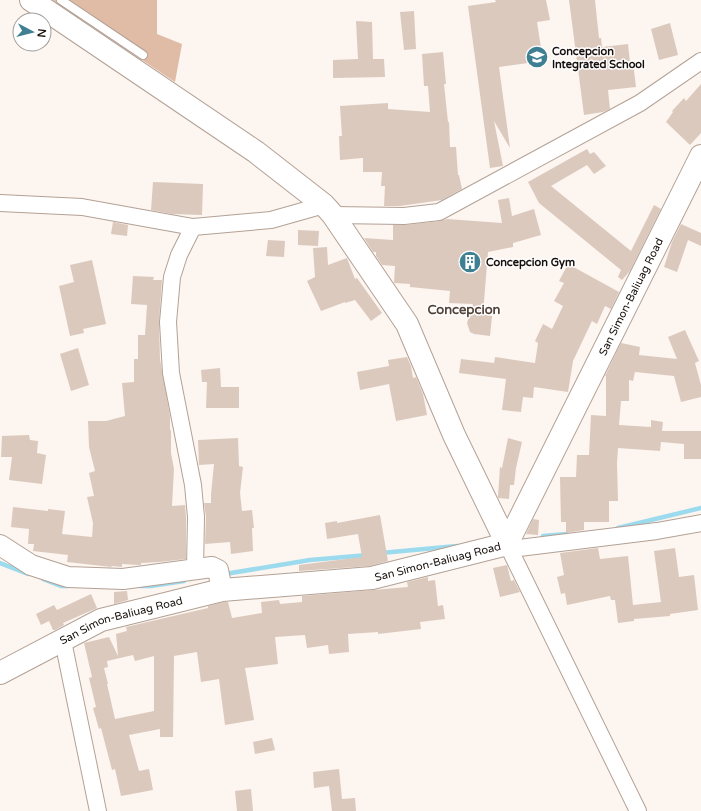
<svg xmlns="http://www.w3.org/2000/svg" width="701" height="811" font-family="'Varela Round',sans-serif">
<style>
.green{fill:#e0bba5}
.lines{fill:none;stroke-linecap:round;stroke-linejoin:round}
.stream{stroke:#9cdaee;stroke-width:4.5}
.building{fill:#dcc9bd;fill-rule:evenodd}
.service-casing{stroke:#b3a195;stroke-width:10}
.minor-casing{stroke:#b3a195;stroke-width:18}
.tertiary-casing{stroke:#b3a195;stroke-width:22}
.secondary-casing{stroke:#b3a195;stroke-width:24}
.service{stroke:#fff;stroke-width:8}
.minor{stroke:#fff;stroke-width:16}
.tertiary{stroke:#fff;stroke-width:20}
.secondary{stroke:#fff;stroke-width:22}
.labels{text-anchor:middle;stroke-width:3;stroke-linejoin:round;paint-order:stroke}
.poi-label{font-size:11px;font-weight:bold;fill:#160f0b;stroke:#fff;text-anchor:start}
.street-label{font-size:11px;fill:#160f0b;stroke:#fff}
.quarter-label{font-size:13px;font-weight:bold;fill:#524339;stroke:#fff}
</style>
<rect width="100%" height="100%" fill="#fdf5f0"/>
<!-- green -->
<path class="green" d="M52,0H157V34L182,44L175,82Z"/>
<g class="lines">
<!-- stream -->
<path class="stream" d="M618,528L701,508
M543,536L567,534
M381,553L457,546
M0,563L28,574
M225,574L310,560L368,555
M43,579L61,586H68
M140,586H151L184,581"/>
</g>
<!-- building -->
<path class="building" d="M495,0H546L550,20L537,22L543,61L499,67L510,148L494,121L503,166L490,168L468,6L496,2Z
M569,0H595L599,38H601L602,47L628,44L630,63L633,62L636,87L608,90L610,109L603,112L584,115Z
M414,11L416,49L404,50L400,12Z
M356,21L372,22L373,59H384L385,77L333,78V60L358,59Z
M670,23L678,55L659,60L651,29Z
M443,52L446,84H444L448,122H449L450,147H456L458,175H459L462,189L442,200L400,206H384L385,186H381L382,172H363V158L340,160L339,136H342L340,106L388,103V109L430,112L428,86H424L422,54Z
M701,84V133L690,145L666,122L673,112L672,111L684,98L686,101Z
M587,149L590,154L594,152L606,166L594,174L587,165L551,186L631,251L654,205L661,209L630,271L622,280L618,277L621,270L539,203L528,182Z
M153,182L203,184L202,215L172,214L151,210Z
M509,198L512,216L534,209L541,235L513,243V247L488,252L483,314L492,316L490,336L474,334L470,332L467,323L473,304L449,303L450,291L410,287V284L394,283L395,266L382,265L376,256V252H373L364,238L393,240V225H405L440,221L447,219L502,223L498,200Z
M113,222L128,225L127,236L111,234Z
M681,224L701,233V246L688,240L677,272L664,267L672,242Z
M298,230L319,231L318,246L298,245Z
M268,240L285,241L284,257L266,256Z
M327,247L328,265L347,258L355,279L357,278L382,313L371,321L355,300L345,303V302L321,311L307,281L315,277L313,248Z
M92,260L106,324L83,329L84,333L70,336L59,286L74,282L70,265Z
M568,264L619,292L611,309L605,306L597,324L592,321L573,361L568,392L534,387L533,398L523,397L521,412L502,410L506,379L459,373L461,359L494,363L495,357L535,363L538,343L535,341L543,324L552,329L563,306L554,301L564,283L559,281Z
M133,276L154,277L153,280H162L159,321L160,359L170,416V430H171V453L174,469L172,506L185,505L186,517V559L160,562L141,563V565H139L122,564V567L112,566L111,567L67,562L68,555L33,551L34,544H28L29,529L11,527L13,507L48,511V509L65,511L62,534L92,537L93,523L87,497L94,496L89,473L95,471L89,447L88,421H106L125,416L122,383L134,382V359H138V335H145L147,305L131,304Z
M685,330L699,361L695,363L701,385V397L681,402L674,376L635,372L633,381L629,380V401H621L619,425L651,427V420L663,422L662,431H701V459H684V444L661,442L660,451L618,448L617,463L618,501H609V522H584V530L566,533V522H561L560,477H576L577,455H589L591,415L606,416V376H605L621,343L640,347L639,355L677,359L668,337Z
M78,348L89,385L71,391L60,354Z
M407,357L411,366L413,378L416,377L423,394L427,415L396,421L389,384L360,390L357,372L389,366L388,360Z
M220,368L221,387H239V408H206L207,382H202L201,370Z
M29,435L30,440L38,441L37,453L46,455L42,484L9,480L12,457H1L2,436Z
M238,438L239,466L243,467L240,493L242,511L252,510L254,528H252L253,551L231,554L230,542L205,544L206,517L204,503H211V494L214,464L199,465L198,440Z
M508,438L522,442L516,468L514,485H510L509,499L498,498V496L500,467L502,468Z
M380,515L388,561L370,566L299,571V565L362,557L358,534L327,539L325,523L337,521V523Z
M533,519L539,520L538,535L526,534Z
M598,548L600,559L628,556L633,605L661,602L654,551L675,548L679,577L694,575L698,610L670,614V616L634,619V621L618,623L615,600H611L610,596L567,605L565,593L561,594L557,577L564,575L560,553Z
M507,565L511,581L514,580L520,592L500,597L493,568Z
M428,577V581L435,580L438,606L443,605L445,619L420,622L421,629L378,634V632L348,634L349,652L329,654L328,645L307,648L305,635L275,637L278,664L245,668L254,720L225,725L219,679L201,682L197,652L174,656L173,737H160V729L129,735L139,771L149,769L153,790L121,796L115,769L112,770L101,728L99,729L93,708L96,707L89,678L92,677L84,643L109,637L118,656L116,634L127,631L126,627L208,608V606L224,602H228L232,618L262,613L261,602L279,600L280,604L302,602V596L408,587L407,582ZM133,655L135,661L154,656V711L115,719L107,684H108L104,668L108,667L107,661Z
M127,591L128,600L114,604V592Z
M91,594L97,608L63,623L64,625L55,630H53L49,621L41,625L36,614L54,605L57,610Z
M272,738L275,750L255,754L253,742Z
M339,769L342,799L355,798L356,811H332L329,786L314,788L313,772Z
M251,789L253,811H237L235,791Z"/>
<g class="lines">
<!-- service casing -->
<g class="service-casing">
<path id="service" d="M61,0L143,55"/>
</g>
<!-- minor casing -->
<g class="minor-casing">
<path id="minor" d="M0,203L82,207L193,227
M333,215L404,216L439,212L640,103L701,61
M507,544L638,811
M511,549L657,531L701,523
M195,569L196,517L193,485L171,373L168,322L172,277L179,255L193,227L271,220L324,205
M63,641L98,811"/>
</g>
<!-- tertiary casing -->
<g class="tertiary-casing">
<path id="tertiary" d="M0,545L31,565L68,577L123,579L212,567L218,570L222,590"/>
</g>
<!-- secondary casing -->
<g class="secondary-casing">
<g id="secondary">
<path d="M31,0L256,152L324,205L333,215L407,324L454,435L507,544"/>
<path id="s1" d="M0,673L101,620L222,590L372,578L507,544L701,156"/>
</g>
</g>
<!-- service -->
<use href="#service" class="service"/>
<!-- minor -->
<use href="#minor" class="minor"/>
<!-- tertiary -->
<use href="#tertiary" class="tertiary"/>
<!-- secondary -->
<use href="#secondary" class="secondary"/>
</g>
<!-- icons -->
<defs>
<g id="school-disc" transform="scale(1.15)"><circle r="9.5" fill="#3e7f92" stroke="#fff"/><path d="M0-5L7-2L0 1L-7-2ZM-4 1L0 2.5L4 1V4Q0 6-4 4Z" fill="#fff"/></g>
<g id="building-disc" transform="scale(1.15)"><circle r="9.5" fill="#3e7f92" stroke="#fff"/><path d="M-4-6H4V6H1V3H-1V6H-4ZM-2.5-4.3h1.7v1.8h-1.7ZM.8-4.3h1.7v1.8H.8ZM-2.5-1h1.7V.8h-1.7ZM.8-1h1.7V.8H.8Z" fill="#fff"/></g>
</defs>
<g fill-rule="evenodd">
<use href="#school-disc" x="537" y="57"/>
<use href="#building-disc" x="470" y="262"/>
</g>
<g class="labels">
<!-- poi labels -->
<g class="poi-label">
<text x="552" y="55">Concepcion<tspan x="552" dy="13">Integrated School</tspan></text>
<text x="486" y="266">Concepcion Gym</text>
</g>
<!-- street labels -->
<g class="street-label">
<text dy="4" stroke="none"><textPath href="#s1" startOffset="805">San Simon-Baliuag Road</textPath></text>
<text dy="4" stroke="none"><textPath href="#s1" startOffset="457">San Simon-Baliuag Road</textPath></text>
<text dy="4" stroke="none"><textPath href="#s1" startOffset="133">San Simon-Baliuag Road</textPath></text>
</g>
<!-- quarter labels -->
<g class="quarter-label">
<text x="464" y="314">Concepcion</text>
</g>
</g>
<!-- north arrow -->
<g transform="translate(32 32) rotate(97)"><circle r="19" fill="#ffffff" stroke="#a29f9d"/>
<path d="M0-3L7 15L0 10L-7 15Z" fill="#3e7f92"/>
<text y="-6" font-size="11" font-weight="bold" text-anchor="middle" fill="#160f0b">N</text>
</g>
</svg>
